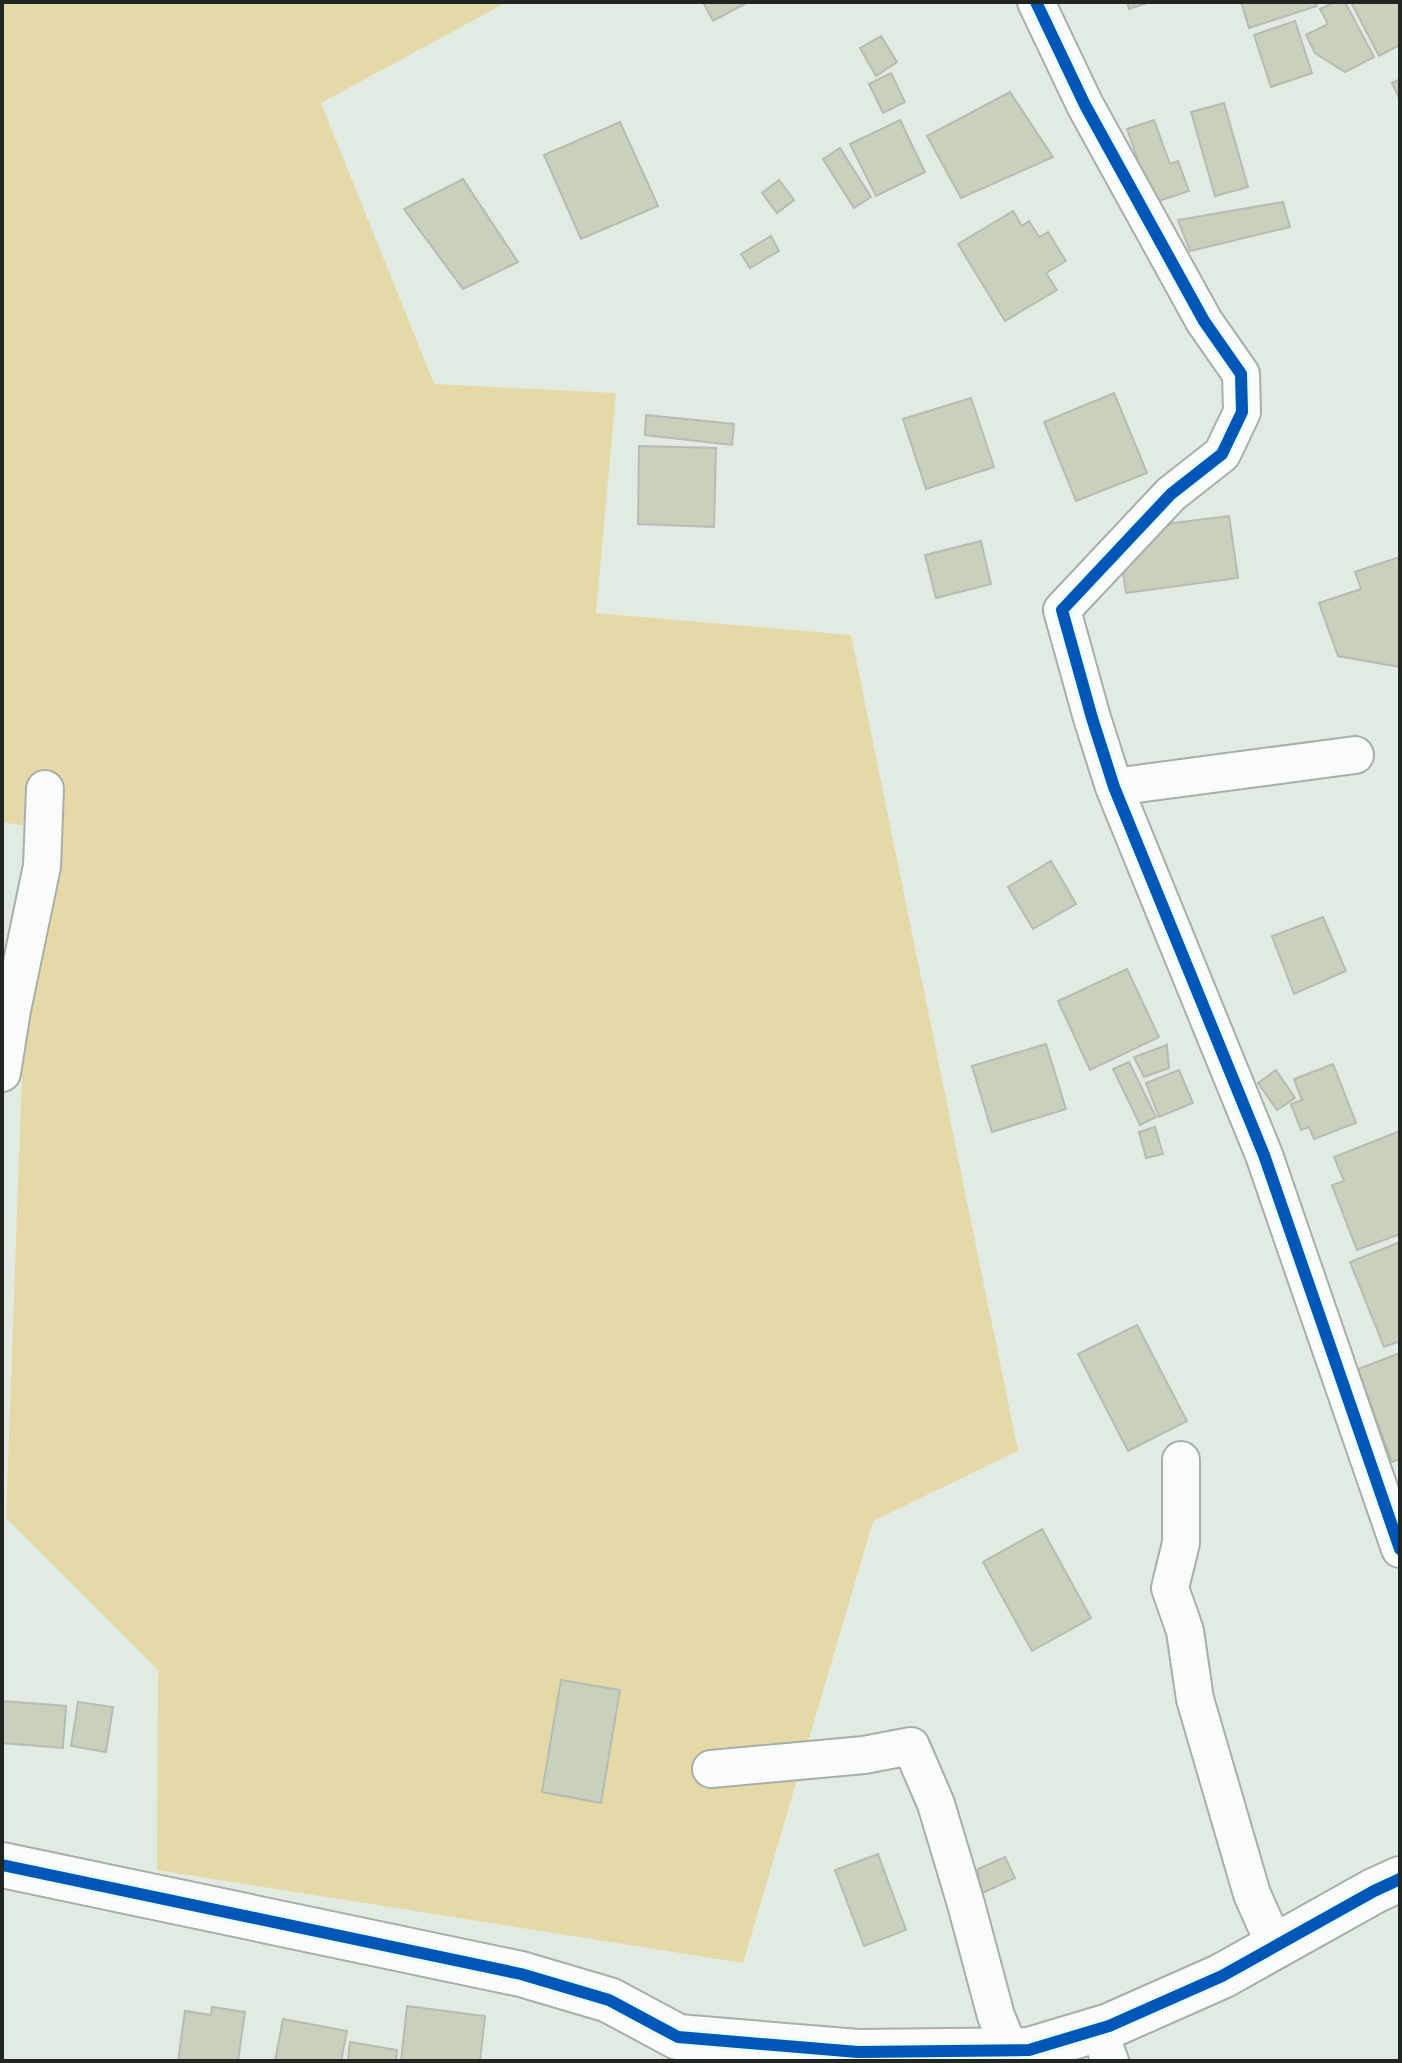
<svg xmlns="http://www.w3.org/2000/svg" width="1402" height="2063" font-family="Merriweather,serif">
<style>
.green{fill:#e5d9a7}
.building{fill:#c8d1bc;stroke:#b6bcb4;stroke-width:2}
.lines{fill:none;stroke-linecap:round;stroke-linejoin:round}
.street-casing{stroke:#a7afa8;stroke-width:40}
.secondary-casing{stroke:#a7afa8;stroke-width:48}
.street{stroke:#fafcfb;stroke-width:36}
.secondary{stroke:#fafcfb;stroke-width:44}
.cycleway-casing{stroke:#eafcec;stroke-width:17}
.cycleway{stroke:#0057b8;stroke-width:12}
</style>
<rect width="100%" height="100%" fill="#e1ebe2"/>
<!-- green -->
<path class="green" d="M2,2H507L321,103L434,384L616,393L596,613L851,635L1018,1451L873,1521L743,1963L157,1870L158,1670L6,1518L31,827L2,822Z"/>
<!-- building -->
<path class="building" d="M703,2H748L713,21Z
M1127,2H1150L1129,9Z
M1241,2H1315L1317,6L1249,28Z
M1335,2H1345L1374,57L1345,72L1315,53L1306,35L1328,24L1320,9Z
M1351,2H1400V45L1379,56Z
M1295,21L1312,73L1271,87L1254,35Z
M881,36L897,62L876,76L860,48Z
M891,73L905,102L883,113L869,84Z
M1400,79V100L1392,83Z
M1010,92L1053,157L961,198L927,136Z
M1224,103L1248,187L1215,196L1191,112Z
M900,120L925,172L876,196L850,144Z
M1154,120L1170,164L1178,161L1189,191L1153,203L1127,129Z
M620,122L658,206L581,239L544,155Z
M840,148L871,197L854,208L823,159Z
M463,179L518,262L463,289L404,209Z
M779,180L794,200L777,213L762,193Z
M1283,202L1290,227L1190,251L1178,220Z
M1013,211L1022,226L1029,221L1039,237L1048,232L1066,261L1046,273L1057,290L1005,321L958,244Z
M771,236L779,251L750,268L741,254Z
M1114,393L1147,473L1076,501L1044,422Z
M971,398L994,467L926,489L903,419Z
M646,415L734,424L732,445L645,435Z
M639,446L716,448L714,527L638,524Z
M1229,516L1238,578L1126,593L1123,573L1151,533L1173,523Z
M981,541L991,584L936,598L925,555Z
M1400,557V667L1338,656L1319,603L1361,589L1355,572Z
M1051,861L1076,904L1033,929L1008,887Z
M1323,917L1346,971L1294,994L1272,936Z
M1127,969L1159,1037L1090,1070L1058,1001Z
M1046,1044L1066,1109L992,1132L972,1066Z
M1167,1045L1169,1068L1144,1077L1134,1057Z
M1129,1062L1156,1117L1140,1125L1113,1069Z
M1333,1064L1356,1123L1314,1139L1309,1127L1301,1130L1291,1104L1302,1100L1294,1079Z
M1179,1070L1193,1103L1159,1117L1146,1083Z
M1276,1070L1295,1098L1277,1110L1258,1083Z
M1155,1127L1163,1154L1146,1158L1139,1132Z
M1400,1131V1222L1398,1223L1400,1234L1357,1250L1332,1185L1344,1181L1334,1157Z
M1400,1242V1341L1384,1347L1350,1262Z
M1137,1325L1187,1421L1128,1451L1078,1354Z
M1400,1353V1459L1392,1462L1358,1369Z
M1042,1529L1091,1618L1032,1651L983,1562Z
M561,1680L620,1690L601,1803L542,1792Z
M2,1701L66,1706L63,1748L2,1743Z
M78,1702L113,1707L106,1752L71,1746Z
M878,1854L906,1930L864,1946L835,1870Z
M1005,1857L1015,1878L980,1894L978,1869Z
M407,2006L485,2016L480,2061H401Z
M212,2007L245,2012L238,2061H178L185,2011L211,2015Z
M283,2019L347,2031L341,2061H275Z
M350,2042L397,2050L396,2061H348Z"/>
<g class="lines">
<!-- street casing -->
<g class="street-casing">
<path id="street" d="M1036,2L1085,105L1204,321L1241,374L1242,412L1222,454L1171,494L1062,610L1092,718L1114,787L1264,1155L1400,1549
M1114,787L1355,755
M2,1073L12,1010L42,866L45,789
M1181,1460V1543L1170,1588L1185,1631L1195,1699L1252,1894L1275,1946
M711,1769L864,1755L911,1746L936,1804L966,1904L996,2016L1010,2050
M1098,2029L1110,2061"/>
</g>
<!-- secondary casing -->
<g class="secondary-casing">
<path id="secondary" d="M2,1865L521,1974L609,2000L678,2037L858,2052L1029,2050L1109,2026L1222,1976L1374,1891L1400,1879"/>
</g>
<!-- street -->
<use href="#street" class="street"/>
<!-- secondary -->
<use href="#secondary" class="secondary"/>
<!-- cycleway casing -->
<g class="cycleway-casing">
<path id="cycleway" d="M1036,2L1085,105L1204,321L1241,374L1242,412L1222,454L1171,494L1062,610L1092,718L1114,787L1264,1155L1400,1549
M2,1865L521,1974L609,2000L678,2037L858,2052L1029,2050L1109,2026L1222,1976L1374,1891L1400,1879"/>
</g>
<!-- cycleway -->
<use href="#cycleway" class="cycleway"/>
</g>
<!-- border -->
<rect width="1402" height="2063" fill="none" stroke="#1f2520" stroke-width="8"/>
</svg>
